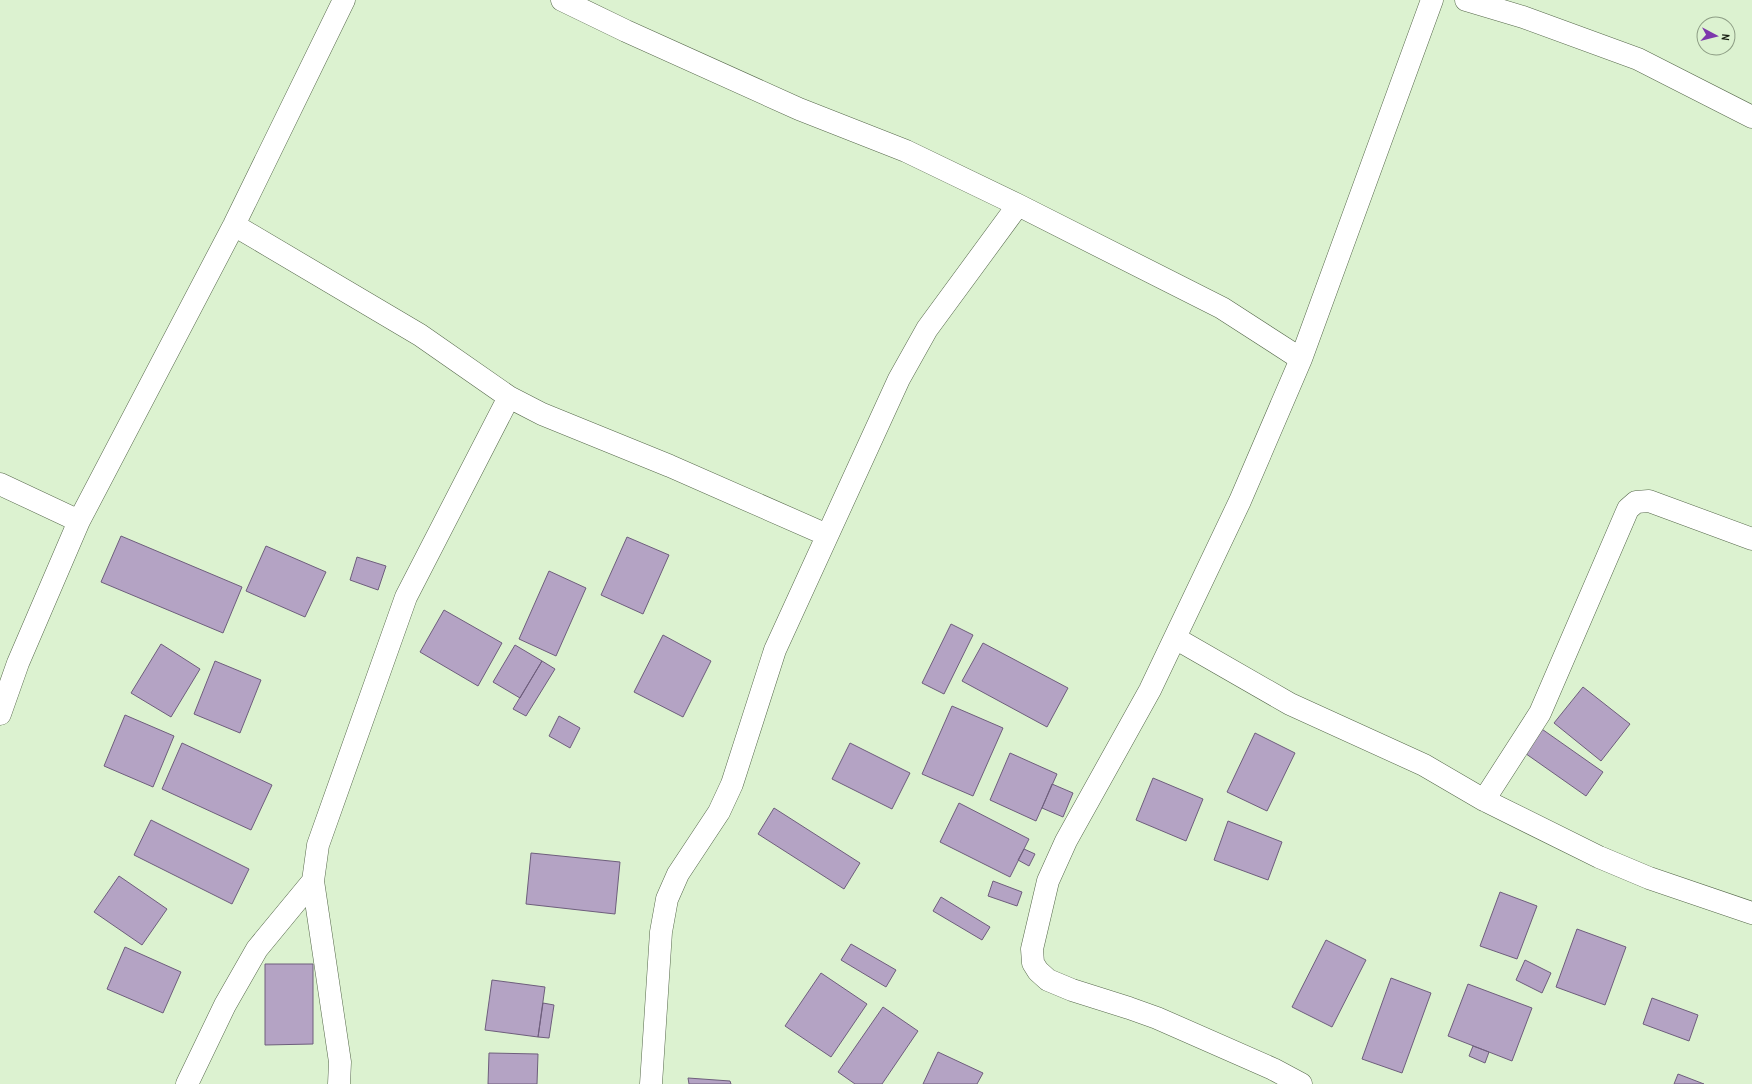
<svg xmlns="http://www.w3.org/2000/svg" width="1752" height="1084" font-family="'Archivo Narrow',sans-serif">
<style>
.building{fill:#b4a3c4;stroke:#6e5e7c}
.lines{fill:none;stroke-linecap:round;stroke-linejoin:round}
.minor-casing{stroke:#56684b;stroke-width:23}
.minor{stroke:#fff;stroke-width:22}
</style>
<rect width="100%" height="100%" fill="#dcf2d0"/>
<!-- building -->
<path class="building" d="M121,536L242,587L223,633L101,582Z
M627,537L669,555L643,614L601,595Z
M266,546L326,572L305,617L246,591Z
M357,557L386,566L378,590L350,580Z
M549,571L586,588L556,656L519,639Z
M444,610L502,643L478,686L420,652Z
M951,624L973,635L944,694L922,683Z
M663,635L711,661L683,717L634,692Z
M983,643L1068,688L1047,727L962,681Z
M161,644L200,669L171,717L131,693Z
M515,645L542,661L520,698L493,682Z
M215,661L261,680L240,733L194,714Z
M542,661L555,669L526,716L513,709Z
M1583,687L1630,724L1601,761L1554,723Z
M952,706L1003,728L973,796L922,774Z
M125,715L174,736L153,787L104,766Z
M559,716L580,728L570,748L549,736Z
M1539,727L1603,772L1586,796L1522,751Z
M1255,733L1295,753L1267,811L1227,792Z
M182,743L272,785L251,830L162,789Z
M850,743L910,773L892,809L832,779Z
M1010,753L1057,774L1036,821L990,800Z
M1153,778L1203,799L1186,841L1136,820Z
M1052,784L1073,793L1063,817L1042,808Z
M959,803L1029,839L1010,877L940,842Z
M774,808L860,863L844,889L758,834Z
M151,820L249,869L232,904L134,855Z
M1228,821L1282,842L1268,880L1214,860Z
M1024,849L1035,854L1029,866L1018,860Z
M531,853L620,862L615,914L526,904Z
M119,876L167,909L142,945L94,912Z
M993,881L1022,892L1017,906L988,896Z
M1500,892L1537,906L1517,959L1480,946Z
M941,897L990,927L982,940L933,911Z
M1577,929L1626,947L1605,1005L1556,987Z
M1326,940L1366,960L1332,1027L1292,1007Z
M851,944L896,970L886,987L841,960Z
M125,947L181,972L163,1013L107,989Z
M1525,960L1551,973L1542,993L1516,980Z
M265,964H313V1044L265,1045Z
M821,973L867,1004L831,1057L785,1026Z
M1391,978L1431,993L1402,1073L1362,1059Z
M492,980L545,987L538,1037L485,1030Z
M1468,984L1532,1008L1512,1061L1448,1036Z
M1652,998L1698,1015L1689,1041L1643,1024Z
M543,1003L554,1005L549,1038L538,1037Z
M883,1007L918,1031L882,1084H855L838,1072Z
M1473,1046L1489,1052L1485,1063L1469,1056Z
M938,1052L983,1073L977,1084H923Z
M489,1053L538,1054L537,1084H488Z
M1678,1074L1704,1084H1674Z
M688,1078L730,1081L731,1084H689Z"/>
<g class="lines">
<!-- minor casing -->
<g class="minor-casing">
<path id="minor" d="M562,0L626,31L799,109L906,151L1018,205L1222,308L1301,359
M1466,0L1523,17L1638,59L1752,117
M234,225L420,335L509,397L542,414L670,466L827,535
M0,484L79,521
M1175,638L1290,704L1424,765L1484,800L1599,857L1649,878L1752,913
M0,714L18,663L79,521L234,225L344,0
M1484,800L1540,713L1628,509L1636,502L1649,501L1752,539
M187,1084L225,1005L257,949L313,881
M339,1084L340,1062L313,881L318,845L406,597L509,397
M651,1084L661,932L667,899L678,874L719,812L732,784L775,650L899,379L927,329L1018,205
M1301,1084L1273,1069L1157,1018L1129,1008L1072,990L1048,980L1038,971L1033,963L1032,949L1048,881L1066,841L1150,690L1240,501L1301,359L1432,0"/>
</g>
<!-- minor -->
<use href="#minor" class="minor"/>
</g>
<!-- north arrow -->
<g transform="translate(1716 36) rotate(97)"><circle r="19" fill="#dcf2d0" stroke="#8d9d84"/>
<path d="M0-3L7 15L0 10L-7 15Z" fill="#7d38ac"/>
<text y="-6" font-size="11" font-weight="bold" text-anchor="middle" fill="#171e12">N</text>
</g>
</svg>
